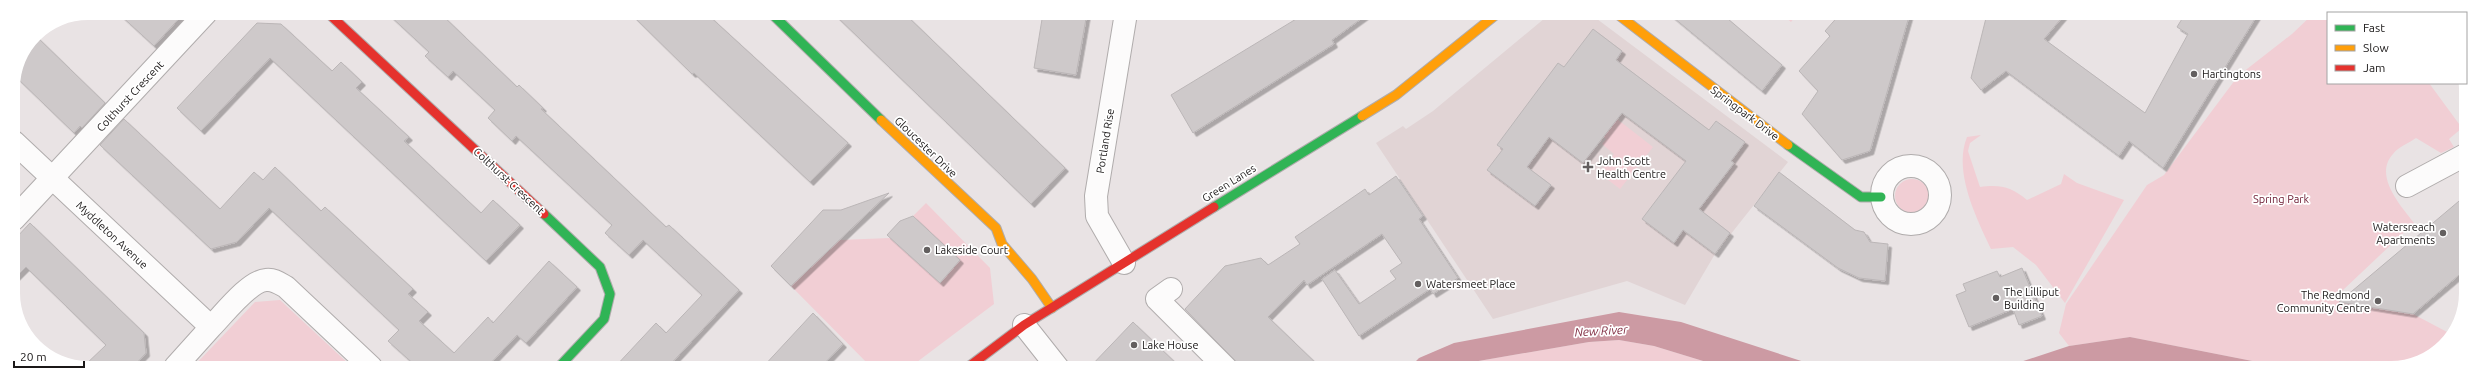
<svg xmlns="http://www.w3.org/2000/svg" width="2479" height="381" font-family="Ubuntu,sans-serif">
<style>
.built{fill:#e1d4d5}
.green{fill:#f1ced4}
.water{fill:#cc9aa3}
.building{fill:#cec9ca;stroke:#bbb6b7;filter:url(#shadow)}
.lines{fill:none;stroke-linecap:round;stroke-linejoin:round}
.street-casing{stroke:#b0acac;stroke-width:24}
.fast-casing{stroke:#b0acac;stroke-width:11}
.slow-casing{stroke:#b0acac;stroke-width:11}
.jam-casing{stroke:#b0acac;stroke-width:11}
.street{stroke:#fcfbfb;stroke-width:22}
.fast{stroke:#30b455;stroke-width:9}
.slow{stroke:#ff9f0a;stroke-width:9}
.jam{stroke:#e5322d;stroke-width:9}
.poi-dot{fill:#635f5f;stroke:#fff;stroke-width:1.5}
.labels{text-anchor:middle;stroke-width:3.5;stroke-linejoin:round;paint-order:stroke}
.poi-label{font-size:11px;fill:#1b1818;stroke:#fff;text-anchor:start}
.street-label{font-size:11px;fill:#1b1818;stroke:#fff}
.park-label{font-size:11px;fill:#6b1830;stroke:#fff}
.water-label{font-size:12px;font-style:italic;fill:#812d42;stroke:#fff}
</style>
<defs>
<filter id="shadow"><feDropShadow dx="3.5" dy="3.5" stdDeviation="0" flood-color="#0004"/></filter>
</defs>
<rect width="100%" height="100%" fill="#e9e3e4"/>
<!-- built -->
<path class="built" d="M1551,13H1589L1788,162L1715,254L1685,305L1627,281L1493,319L1376,143L1403,126L1406,129L1433,111Z"/>
<!-- green -->
<path class="green" d="M1781,13H1798L1791,22Z
M2313,14H2328V83H2429L2462,128L2449,139L2454,147L2441,153L2416,138C2409,143 2398,147 2393,154C2373,176 2401,206 2414,223L2343,290L2339,301L2413,314L2449,333L2441,349L2391,368H2288L2130,337L2069,346L2059,333L2066,304L2147,185L2164,175L2238,76L2292,34Z
M1585,94L1653,147L1620,189L1599,173L1614,154L1602,144L1606,139L1571,112Z
M1981,135L1970,143L1968,151L1980,187C2000,184 2012,187 2027,200L2061,184L2064,174L2077,183L2124,200L2065,303L2036,265L2013,247L1991,249C1976,217 1953,171 1967,137Z
M1895 196a17 17 0 1 1 34 0a17 17 0 1 1-34 0Z
M926,203L990,268L994,304L909,368H872L791,286L839,240L890,238L940,283L960,260L913,216Z
M280,300L352,367H193L255,302Z
M1619,340L1654,346L1726,368H1456L1467,363L1589,342Z"/>
<!-- water -->
<path class="water" d="M1619,312L1681,322L1823,368H1726L1654,346L1619,340L1589,342L1467,363L1456,368H1409L1419,358L1454,343Z
M2130,337L2288,368H2002L2069,346Z"/>
<!-- building -->
<path class="building" d="M118,13H184L154,46Z
M387,13H440L517,87L519,85L543,108L541,109L666,227L669,225L739,290L667,368H614L656,323L666,333L702,295L643,240L629,255L605,233L612,225L516,136L512,141L488,118L495,110L453,71L448,77L425,56L429,52Z
M630,13H706L848,143L810,182L694,73L692,74Z
M833,13H904L1065,168L1031,204Z
M1043,13H1087L1076,75L1034,68Z
M1306,13H1369L1332,40L1334,44L1193,133L1171,95Z
M1668,13H1721L1782,65L1762,91Z
M1841,13H1910L1870,151L1842,160L1802,114L1818,91L1799,71L1830,36L1825,31Z
M1987,14H2065L2044,39L2145,113L2188,34L2177,27L2185,14H2258L2163,168L2129,141L2119,156L2006,71L1981,90L1971,78Z
M257,23L281,24L332,71L341,62L362,82L356,88L409,137L404,141L481,213L493,200L520,225L486,261L270,58L201,131L177,108Z
M1593,29L1622,51L1616,60L1709,130L1716,121L1745,142L1731,161L1734,163L1699,209L1730,233L1715,254L1683,230L1674,243L1642,219L1686,161L1622,113L1583,163L1549,137L1527,167L1551,185L1535,206L1487,170L1503,149L1497,145L1558,63L1564,67Z
M35,35L105,103L82,128L80,126L74,133L15,76L19,59Z
M124,119L220,209L254,172L263,180L275,167L321,211L325,207L413,289L408,294L428,312L419,321L454,353L488,317L493,323L549,261L577,287L526,343L517,335L487,367H417L388,341L399,330L269,208L237,242L211,249L100,145Z
M1779,172L1855,230L1864,232L1870,242L1888,244L1885,281L1859,278L1838,268L1754,206Z
M1396,176L1423,216L1419,219L1458,278L1433,294L1430,289L1359,336L1322,279L1335,270L1359,304L1396,279L1390,271L1402,263L1382,234L1307,285L1304,280L1268,317L1321,368H1242L1185,309L1225,266L1261,258L1268,265L1300,244L1295,237L1365,189L1369,195Z
M889,193L791,286L771,266L823,210H841Z
M2465,196V270L2413,314L2339,302Z
M913,216L960,260L940,283L887,235L900,221Z
M30,223L144,333L146,353L133,367H83L106,345L26,267L15,278V239Z
M2022,268L2042,316L2019,325L2013,309L1969,327L1956,295L1966,291L1963,284L1997,271L2000,277Z
M813,313L843,344L820,368H762Z
M1133,322L1181,368H1089Z"/>
<g class="lines">
<!-- street casing -->
<g class="street-casing">
<path id="street" d="M14,142L211,327L175,367
M1882 195a29 29 0 1 1 58 0a29 29 0 1 1-58 0Z
M2407,186L2465,155
M14,219L206,13
M1124,263L1097,216L1096,196L1126,13
M1171,289L1157,299L1226,368
M1024,325L1058,368
M211,327C223,315 249,281 266,280C274,279 279,283 286,287L371,367"/>
</g>
<!-- fast casing -->
<g class="fast-casing">
<path id="fast" d="M771,13L881,120
M1788,145L1861,197H1881
M1214,207L1362,116
M544,214L600,267L610,294L604,319L558,368"/>
</g>
<!-- slow casing -->
<g class="slow-casing">
<path id="slow" d="M1616,13L1788,145
M1362,116L1396,95L1498,13
M881,120L996,228L1002,244L1032,279L1052,308"/>
</g>
<!-- jam casing -->
<g class="jam-casing">
<path id="jam" d="M328,13L544,214
M967,368L1024,325L1214,207"/>
</g>
<!-- street -->
<use href="#street" class="street"/>
<!-- fast -->
<use href="#fast" class="fast"/>
<!-- slow -->
<use href="#slow" class="slow"/>
<!-- jam -->
<use href="#jam" class="jam"/>
</g>
<!-- markers -->
<g class="poi-dot">
<circle cx="2194" cy="74" r="4"/>
<path d="M1586 161h4v4h4v4h-4v4h-4v-4h-4v-4h4z"/>
<circle cx="2443" cy="233" r="4"/>
<circle cx="927" cy="250" r="4"/>
<circle cx="1418" cy="284" r="4"/>
<circle cx="1996" cy="298" r="4"/>
<circle cx="2378" cy="301" r="4"/>
<circle cx="1134" cy="345" r="4"/>
</g>
<g class="labels">
<!-- poi labels -->
<g class="poi-label">
<text x="2202" y="78">Hartingtons</text>
<text x="1597" y="165">John Scott<tspan x="1597" dy="13">Health Centre</tspan></text>
<text x="2435" y="231" text-anchor="end">Watersreach<tspan x="2435" dy="13">Apartments</tspan></text>
<text x="935" y="254">Lakeside Court</text>
<text x="1426" y="288">Watersmeet Place</text>
<text x="2004" y="296">The Lilliput<tspan x="2004" dy="13">Building</tspan></text>
<text x="2370" y="299" text-anchor="end">The Redmond<tspan x="2370" dy="13">Community Centre</tspan></text>
<text x="1142" y="349">Lake House</text>
</g>
<!-- street labels -->
<g class="street-label">
<text transform="translate(130 96) rotate(-47)" y="4">Colthurst Crescent</text>
<text transform="translate(1745 113) rotate(37)" y="4">Springpark Drive</text>
<text transform="translate(1105 141) rotate(-81)" y="4">Portland Rise</text>
<text transform="translate(926 147) rotate(44)" y="4">Gloucester Drive</text>
<text transform="translate(509 181) rotate(43)" y="4">Colthurst Crescent</text>
<text transform="translate(1229 183) rotate(-32)" y="4">Green Lanes</text>
<text transform="translate(112 235) rotate(43)" y="4">Myddleton Avenue</text>
</g>
<!-- park labels -->
<g class="park-label">
<text x="2281" y="203">Spring Park</text>
</g>
<!-- water labels -->
<g class="water-label">
<text transform="translate(1601 331) rotate(-3)" y="4">New River</text>
</g>
</g>
<!-- crop -->
<path d="M0 0H2479V381H0ZM88 20H2391A68 68 0 0 1 2459 88V293A68 68 0 0 1 2391 361H88A68 68 0 0 1 20 293V88A68 68 0 0 1 88 20Z" fill="#fff" fill-rule="evenodd"/>
<!-- legend -->
<rect x="2327" y="12" width="140" height="72" fill="#ffffff" stroke="#a4a3a3"/>
<rect x="2335" y="25" width="20" height="6" fill="#30b455" stroke="#a4a3a3"/>
<text x="2363" y="32" font-size="12" fill="#1b1818">Fast</text>
<rect x="2335" y="45" width="20" height="6" fill="#ff9f0a" stroke="#a4a3a3"/>
<text x="2363" y="52" font-size="12" fill="#1b1818">Slow</text>
<rect x="2335" y="65" width="20" height="6" fill="#e5322d" stroke="#a4a3a3"/>
<text x="2363" y="72" font-size="12" fill="#1b1818">Jam</text>
<!-- scale -->
<path d="M14 361v6h70v-6" fill="none" stroke="#1b1818" stroke-width="2"/>
<text x="20" y="361" font-size="12" fill="#1b1818" stroke="#ffffff" stroke-width="3" paint-order="stroke">20 m</text>
</svg>
